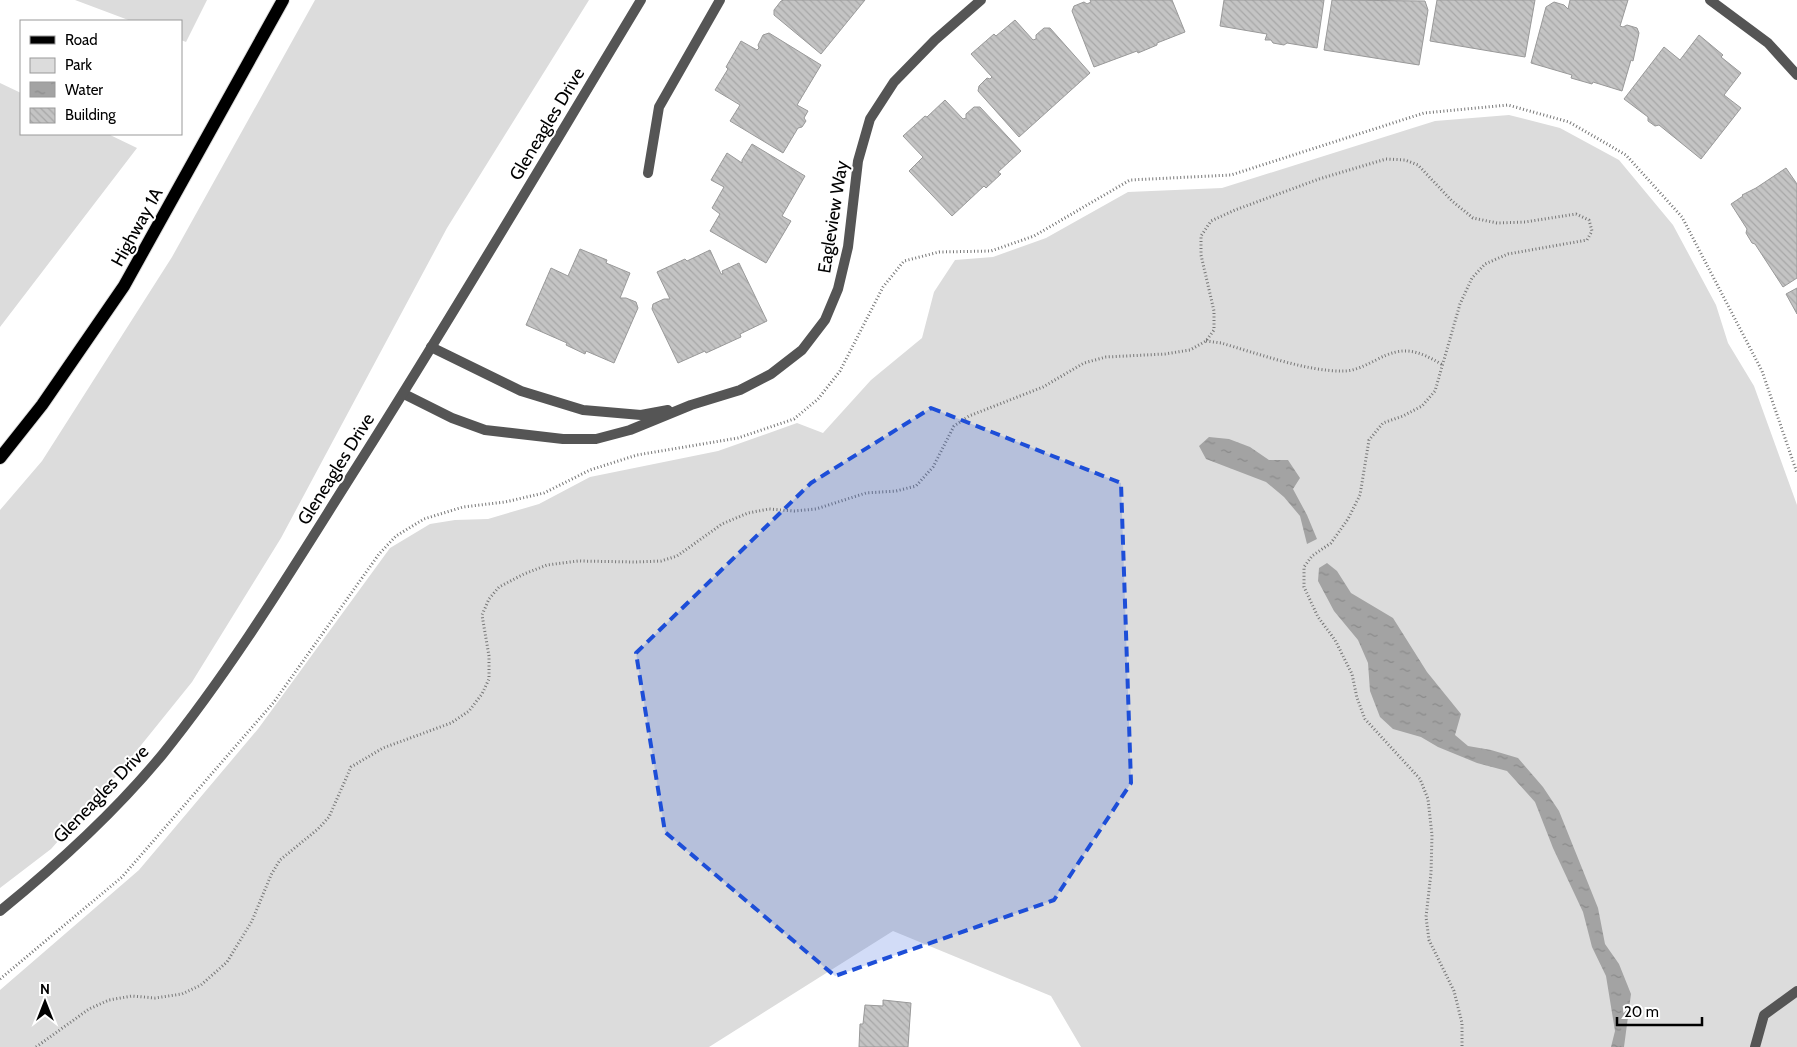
<svg xmlns="http://www.w3.org/2000/svg" width="1797" height="1047" font-family="Cabin,sans-serif">
<style>
.green{fill:#dcdcdc}
.water{fill:url(#water-ripples)}
.building{fill:url(#building-back-hatch);stroke:#999}
.lines{fill:none;stroke-linecap:round;stroke-linejoin:round}
.primary-casing{stroke:#dbdbdb;stroke-width:14}
.path{stroke:#777;stroke-width:3;stroke-dasharray:1 2.5;stroke-linecap:butt}
.service{stroke:#555;stroke-width:10}
.minor{stroke:#555;stroke-width:10}
.tertiary{stroke:#555;stroke-width:10}
.primary{stroke:#000;stroke-width:12}
.marked{fill:#1d4ed8;fill-opacity:0.2;stroke:#1d4ed8;stroke-width:4;stroke-dasharray:10 6;stroke-linejoin:round}
.labels{text-anchor:middle;stroke-width:4;stroke-linejoin:round;paint-order:stroke}
.street-label{font-size:18px;fill:#000;stroke:#fff}
</style>
<defs>
<pattern id="water-ripples" width="26" height="14" patternUnits="userSpaceOnUse" patternTransform="scale(1.25)"><rect width="26" height="14" fill="#a3a3a3"/><path d="M2 4q2-2 4 0t4 0M15 11q2-2 4 0t4 0" fill="none" stroke="#8b8b8b"/></pattern>
<pattern id="building-back-hatch" width="6" height="6" patternUnits="userSpaceOnUse" patternTransform="scale(1.25)"><rect width="6" height="6" fill="#c4c4c4"/><path d="M-1 5l2 2M0 0l6 6M5-1l2 2" fill="none" stroke="#a7a7a7"/></pattern>
</defs>
<rect width="100%" height="100%" fill="#fff"/>
<!-- green -->
<path class="green" d="M75,0H207L186,42L181,40V21H131Z
M315,0H589L447,228L281,538L192,682L117,775L51,849L0,888V510L42,461L172,257Z
M0,83L21,93V134H108L137,148L0,327Z
M1509,115L1560,128L1619,160L1673,225L1716,305L1728,343L1754,386L1797,505V1047H1081L1051,996L893,931L709,1047H0V990L139,870L258,729L390,548L430,524L455,520L488,519L539,504L590,477L718,451L797,423L823,433L871,380L922,338L934,292L955,260L993,257L1046,238L1128,192L1222,188L1435,121Z"/>
<!-- water -->
<path class="water" d="M1209,437L1229,439L1250,447L1269,460H1288L1300,478L1293,489L1307,515L1317,539L1307,544L1300,516L1284,497L1266,482L1206,459L1199,446Z
M1327,563L1337,571L1351,593L1393,618L1427,672L1461,714L1455,735L1468,746L1491,750L1518,758L1543,787L1559,811L1598,908L1605,944L1619,964L1631,994L1624,1047H1611L1615,1031L1606,976L1592,947L1583,912L1553,848L1535,802L1507,771L1477,763L1438,747L1421,737L1393,729L1380,717L1370,691L1368,663L1358,640L1334,611L1318,581L1319,568Z"/>
<!-- building -->
<path class="building" d="M784,0H865L821,54L774,15V10L781,1Z
M1090,0H1172L1185,32L1157,43V45L1138,53L1137,51L1094,67L1072,11L1074,6L1084,2L1087,4L1091,2Z
M1224,0H1324L1317,48L1287,43L1284,45L1273,43L1271,40H1265L1267,34L1220,26Z
M1332,0L1425,1L1428,10L1419,65L1324,50Z
M1437,0H1535L1525,57L1430,41Z
M1570,0H1628L1620,26L1623,27L1627,25L1637,28L1639,33L1633,61L1631,60L1622,91L1593,82L1592,84L1571,78L1572,75L1531,63L1546,7L1554,2L1564,5L1568,9Z
M1015,20L1033,40L1036,39V35L1044,28H1050L1090,73L1019,137L978,91L979,86L987,78L990,79L992,77L971,54L994,34L996,36Z
M769,33L821,65L797,105L808,111L804,118L806,121L802,127L798,128L783,153L730,121L740,105L715,90L728,69L726,67L741,41L757,50L759,48L758,45L763,35Z
M1699,35L1723,55L1721,57L1741,73L1724,95L1741,108L1701,159L1659,125L1655,126L1648,121V117L1624,99L1664,47L1680,60Z
M945,100L963,119L966,118V114L974,107H980L1021,151L998,172L1001,174L986,188L984,186L952,216L909,171L923,157L903,136L925,116L927,117Z
M752,144L805,176L782,216L791,221L766,263L710,231L720,214L712,208L724,187L711,180L727,153L742,163V160Z
M1786,168L1797,184V278L1783,287L1755,244L1752,243L1746,233L1747,229L1731,204L1743,196L1742,195L1756,188Z
M580,249L607,260L606,263L630,273L620,298H626L636,302L638,308L614,363L586,351L585,354L566,345L567,343L526,325L551,268L568,276Z
M710,250L721,274H723L722,271L739,263L767,321L740,334L741,337L706,353L705,351L678,363L652,309L653,304L664,299H670L657,272L685,259L687,261Z
M1797,288V314L1786,294Z
M883,1000L911,1003L908,1047H859L860,1024H863L865,1005L883,1006Z"/>
<g class="lines">
<!-- primary casing -->
<g class="primary-casing">
<path id="primary" d="M0,458L42,405L124,286L283,0"/>
</g>
<!-- path -->
<path class="path" d="M1206,341L1221,343C1256,353 1308,372 1344,371C1355,371 1366,365 1376,360C1404,345 1417,350 1443,365
M0,979L122,877L142,854L274,702L379,554L396,536L424,519L463,507L505,502L544,493L590,470L637,455L738,438L794,419L818,399L840,371L883,287L904,261L939,252L991,251L1034,236L1130,180L1231,175L1424,113L1508,105L1569,122L1626,155L1682,217L1762,371L1797,473
M36,1047L89,1009L109,1000L132,996L155,998L182,994L201,985L227,962L252,921L271,875L280,860L318,829L329,817L351,767L383,748L451,723L469,711L482,694L489,679V656L482,615L489,599L499,587L524,574L547,565L578,561L636,562L661,561L677,556L722,524L748,513L769,509L794,511L816,509L866,493L896,491L916,486L933,467L954,426L969,416L1043,387L1084,363L1106,357L1165,354L1190,350L1206,341L1214,330V311L1201,255V236L1211,221L1235,210L1319,179L1386,159L1405,160L1418,165L1452,201L1473,218L1497,223L1525,222L1576,214L1589,220L1592,231L1587,240L1508,254L1485,264L1472,278L1460,304L1435,391L1422,406L1403,416L1383,423L1369,440L1360,495L1348,519L1331,543L1312,556L1304,567V587L1318,617L1335,640L1352,674L1357,698L1365,719L1420,779L1428,799L1432,835L1431,873L1426,917L1429,940L1454,991L1462,1023V1047"/>
<!-- service -->
<path class="service" d="M1755,1047L1764,1015L1797,991"/>
<!-- minor -->
<path class="minor" d="M1710,0L1768,43L1797,75
M648,173L659,107L720,0
M431,347L521,391L583,410L641,415L668,410
M404,394L452,418L485,430L563,439H596L630,430L691,405L740,390L771,374L802,350L825,320L838,289L848,247L858,161L870,119L894,82L935,40L981,0"/>
<!-- tertiary -->
<path class="tertiary" d="M0,911C58,864 114,813 162,755C233,667 291,571 351,476C451,319 545,159 641,0"/>
<!-- primary -->
<use href="#primary" class="primary"/>
</g>
<!-- marked area -->
<path class="marked" d="M931,408L1121,483L1131,783L1054,900L835,976L665,832L636,653L811,483Z"/>
<g class="labels">
<!-- street labels -->
<g class="street-label">
<text transform="translate(547 124) rotate(-59)" y="6">Gleneagles Drive</text>
<text transform="translate(833 217) rotate(-81)" y="6">Eagleview Way</text>
<text transform="translate(137 227) rotate(-61)" y="6">Highway 1A</text>
<text transform="translate(336 469) rotate(-58)" y="6">Gleneagles Drive</text>
<text transform="translate(101 794) rotate(-46)" y="6">Gleneagles Drive</text>
</g>
</g>
<!-- legend -->
<rect x="20" y="20" width="162" height="115" fill="#ffffff" stroke="#999999"/>
<rect x="30" y="36" width="25" height="8" fill="#000000" stroke="#999999"/>
<text x="65" y="45" font-size="15" fill="#000000">Road</text>
<rect x="30" y="58" width="25" height="15" fill="#dcdcdc" stroke="#999999"/>
<text x="65" y="70" font-size="15" fill="#000000">Park</text>
<rect x="30" y="82" width="25" height="15" fill="url(#water-ripples)" stroke="#999999"/>
<text x="65" y="95" font-size="15" fill="#000000">Water</text>
<rect x="30" y="108" width="25" height="15" fill="url(#building-back-hatch)" stroke="#999999"/>
<text x="65" y="120" font-size="15" fill="#000000">Building</text>
<!-- north arrow -->
<g transform="translate(45 1002)" stroke="#ffffff" stroke-width="4" paint-order="stroke">
<path d="M0-4L9 19L0 12L-9 19Z" fill="#000000"/>
<text y="-8" font-size="14" font-weight="bold" text-anchor="middle" fill="#000000">N</text>
</g>
<!-- scale -->
<path d="M1617 1017v8h85v-8" fill="none" stroke="#000000" stroke-width="2.5"/>
<text x="1624" y="1017" font-size="15" fill="#000000" stroke="#ffffff" stroke-width="4" paint-order="stroke">20 m</text>
</svg>
